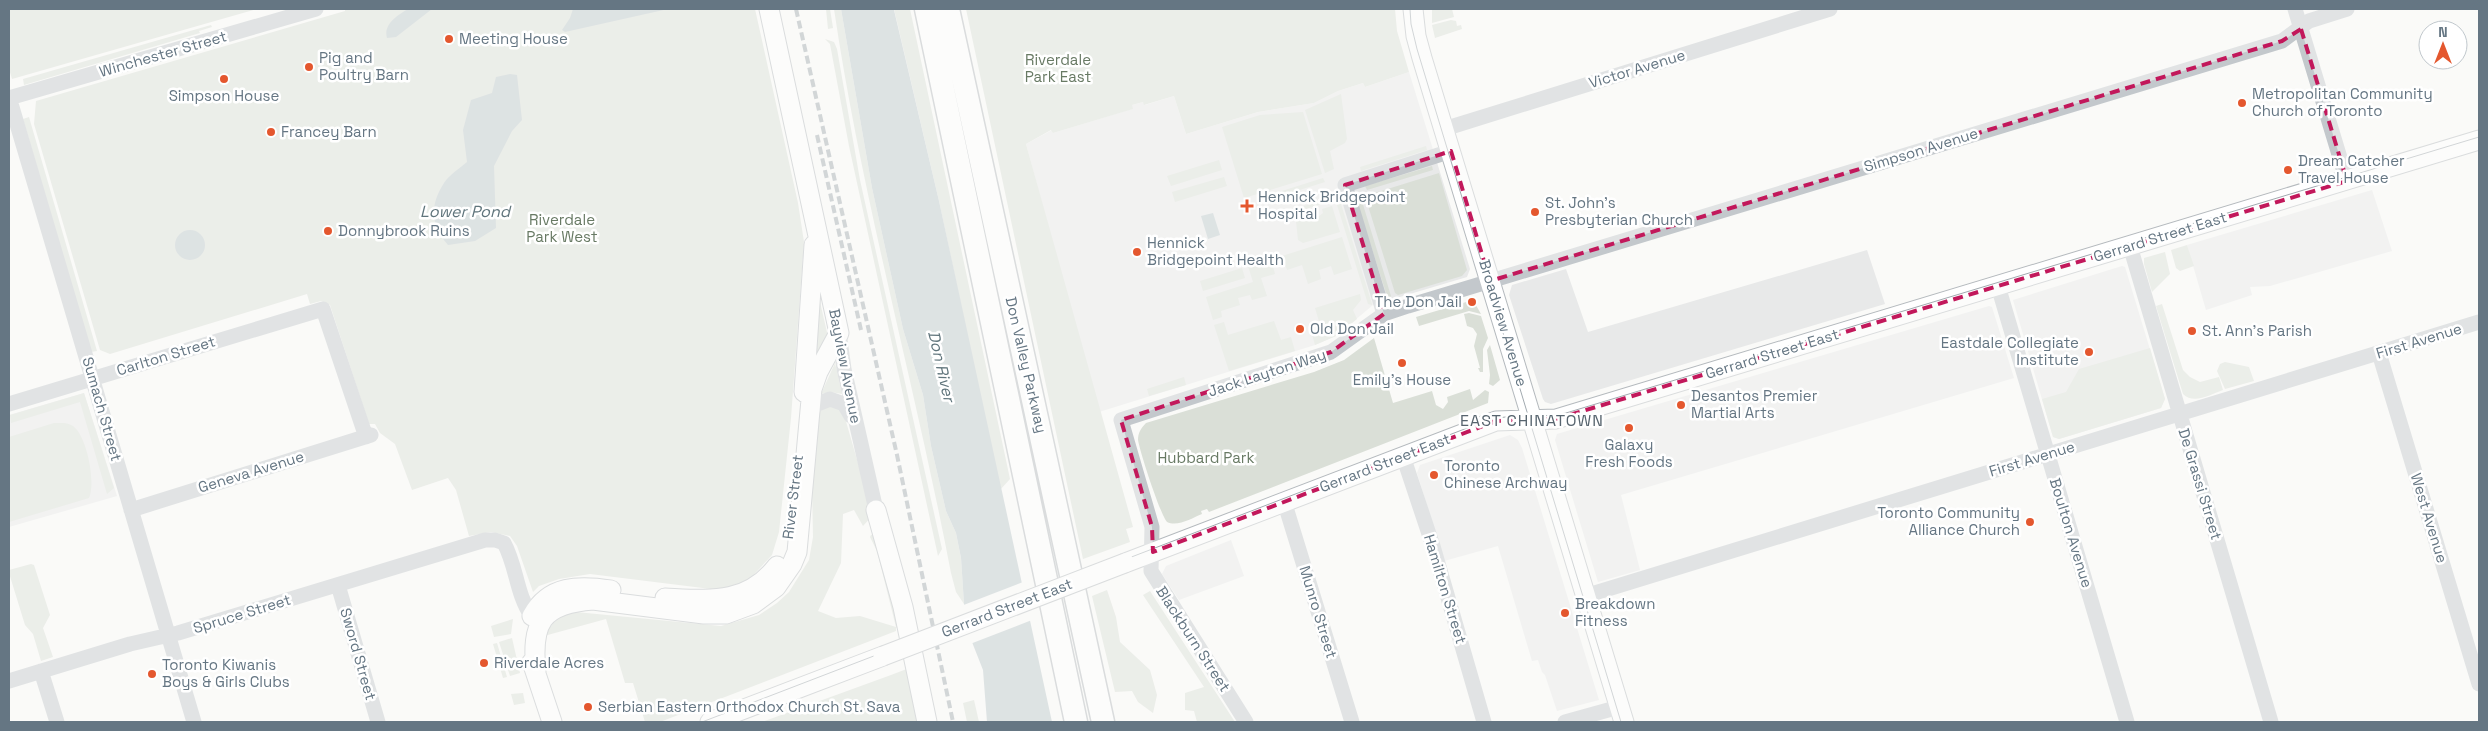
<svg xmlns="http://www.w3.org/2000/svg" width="2488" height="731" font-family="'Space Grotesk',sans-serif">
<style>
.built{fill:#e8e9e9}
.green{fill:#dadfd7}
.water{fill:#bbc7cb}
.pier{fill:#fafaf8}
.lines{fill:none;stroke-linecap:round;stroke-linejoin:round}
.major-casing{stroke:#b5babe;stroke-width:21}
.highway-casing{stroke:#b4b9bd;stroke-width:25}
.minor{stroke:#c3c8cc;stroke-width:15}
.major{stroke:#fff;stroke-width:19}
.highway{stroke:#fff;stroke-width:22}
.tram{stroke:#a2aab0;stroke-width:1}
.rail{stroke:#a2aab0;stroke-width:4;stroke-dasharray:8 4;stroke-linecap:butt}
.major-bridge-casing{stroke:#b5babe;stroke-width:21;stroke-linecap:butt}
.major-bridge{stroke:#fff;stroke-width:19}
.marked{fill:none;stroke:#c2185b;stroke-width:4;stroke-dasharray:10 6;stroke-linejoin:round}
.poi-dot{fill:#e4572e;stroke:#fff;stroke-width:2}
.labels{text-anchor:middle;stroke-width:5;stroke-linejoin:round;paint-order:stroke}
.poi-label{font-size:15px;fill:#657683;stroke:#fff;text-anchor:start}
.street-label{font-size:15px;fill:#657683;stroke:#fff}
.park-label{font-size:15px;fill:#687a64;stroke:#fff}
.water-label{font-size:16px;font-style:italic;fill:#60757c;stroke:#fff}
.neighbourhood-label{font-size:16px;letter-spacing:1px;fill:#57646e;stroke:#fff}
</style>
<rect width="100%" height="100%" fill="#fafaf8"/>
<!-- built -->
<path class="built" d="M1409,72L1470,269L1467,277L1373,305L1336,336L1315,345L1099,412L1026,144L1052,130L1053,133L1132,109V105L1143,102L1145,105L1174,96L1186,134L1258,112L1314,103L1338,91L1363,83L1365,87Z
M2372,190L2392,251L2270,286L2250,287L2252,295L2206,310L2187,245Z
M1867,250L1885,304L1551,404L1545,402L1543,399L1509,295L1512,285L1566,269L1588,332Z
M2122,266L2125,267L2165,399L2161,408L2059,439L2053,437L2013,300Z
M1989,306L1992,307L2014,378L1621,495L1640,570L1598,582L1555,440L1557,434Z
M84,393L117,496L9,527V415Z
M1510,435L1518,440L1522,448L1599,700L1557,711L1545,675L1542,672L1538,660L1532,661L1498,546L1444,561L1417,473L1420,465Z
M1231,540L1244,576L1179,600L1162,574L1166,566Z"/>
<!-- green -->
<path class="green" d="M9,9H257L12,79L9,69Z
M345,9H755L798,203L804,242L791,418L779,532L772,555L748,581L719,590L590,574L559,579L539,586L533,592L517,546L510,536L491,532L469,536L456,490L448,478L412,490L395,444L380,433L375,424H369L330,305L321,301L310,304L307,294L110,354L100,350L34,124L36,101L345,11Z
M826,9H830L833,28L828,29Z
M834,9H841L872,188L903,329L923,395L931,446L946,511L956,533L961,558L964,604L956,592L951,573C915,384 862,199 834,9Z
M894,9H910L1010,479L1000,490L939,201Z
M966,9H1395L1397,31L1409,72L1365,87L1363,83L1338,91L1314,103L1258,112L1186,134L1174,96L1144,105L1143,102L1132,105L1133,109L1053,133L1051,130L1026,144L1133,527L1126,529L1130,542L1083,559Z
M1432,9H1452L1454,17L1432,23Z
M1451,20L1456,21L1457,26L1461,25L1462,29L1435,38L1432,25Z
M211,25L212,27L199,31L200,33L24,85L23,79Z
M825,39L834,42L837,49L860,180L942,549L938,556L849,146L830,44Z
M1341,94L1347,139L1345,143L1330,151L1334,169L1325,173L1305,110Z
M1303,112L1322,174L1244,198L1222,127L1260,115Z
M29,117L97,351L91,352L23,119Z
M1426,146L1427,150L1361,171L1360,167Z
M1219,160L1222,170L1171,186L1167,176Z
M1432,166L1433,170L1367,190L1365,186Z
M1439,173L1467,270L1462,276L1398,295L1395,293L1365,196Z
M1224,177L1227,186L1175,202L1172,192Z
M1323,178L1325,182L1264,201L1263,197Z
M1330,198L1331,201L1271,220L1270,216Z
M1361,198L1391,296L1389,298L1386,293L1357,202Z
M1341,204L1372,304V305L1368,304L1337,205Z
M1332,206L1340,232L1303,243L1298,240L1296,221H1303L1305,218L1307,222V217L1310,218L1313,215L1318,217L1323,213L1322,209Z
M1342,237L1352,269L1334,275L1331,266L1319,270L1321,279L1308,284L1302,265L1287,270L1282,256Z
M2187,245L2194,266L2180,271L2176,268L2171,250Z
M2165,252L2170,274L2152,292L2144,264V258Z
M1271,259L1275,274L1261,278L1267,296L1252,300L1250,295L1238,298L1240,305L1221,311L1222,317L1213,320L1206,297L1253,282L1248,266Z
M1242,268L1245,278L1203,291L1200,281Z
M817,289L829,341L812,373Z
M1360,294L1361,300L1353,310L1357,319L1336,336L1315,345L1311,331L1321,328L1315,308Z
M1473,300L1481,314L1469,311L1419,326L1416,317Z
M2162,304L2183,370L2190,377L2200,382L2219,377L2223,390C2211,394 2194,405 2183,394L2156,306Z
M1469,313L1481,316L1488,338L1483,349V372H1480L1478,368H1480L1474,346L1477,334L1473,328L1467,326L1464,314Z
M1274,321L1281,340L1291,337L1295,351L1229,371L1214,325L1224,322L1228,335Z
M1374,338L1393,403L1432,391L1436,405L1443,409L1448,402L1447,397L1470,389L1473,400L1485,390L1489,392L1488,403L1209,512L1207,509L1201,511L1202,514C1192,518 1178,527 1167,522C1160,514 1140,452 1138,440C1138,433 1141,428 1146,423L1314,372L1344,360Z
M1490,345L1500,380L1493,386L1489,384L1490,375L1487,350Z
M2150,348L2165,399L2161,408L2059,439L2053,437L2042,399L2066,392L2079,369Z
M2225,362L2249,367L2254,381L2225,389L2217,371L2220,364Z
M835,363L842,394L831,392L821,394Z
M1184,377L1186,385L1149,396L1147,389Z
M84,393L114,488L107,494L80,402L11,423L10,415Z
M829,405L838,407L845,418L873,515L863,526L854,510L843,514L841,563L818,611L836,618L860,616L896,627L877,551L870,537L871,535L878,533L903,621L896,628V631L660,722H645L633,683H625L606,619L544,636C552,622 560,615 576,612L721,626L759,615L777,603L789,592L809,560L813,537L812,487L817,413Z
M54,423C61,423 67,422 73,426C87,436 96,483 89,498L9,522V437Z
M31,564L34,565L50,615L43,628L53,657L41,661L33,634L25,625L9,573V570Z
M1107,590L1116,617L1120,642L1150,670L1157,695L1153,713L1138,702L1132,691L1115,692L1092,596Z
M1150,591L1235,722H1197L1194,711L1185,710V693L1204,687L1143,595Z
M513,619L511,634L494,637L491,626Z
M512,638L520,673L510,676L499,642Z
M497,643L507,677L503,678L493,644Z
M912,667L923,722H762L891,675Z
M523,693L525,703L514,705L511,694Z
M974,700L979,722H967L963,703Z"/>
<!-- water -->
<path class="water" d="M408,9H432L396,37L387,38C383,24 398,15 408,9Z
M573,9H668L565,32L562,30L570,18Z
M841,9L894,10L939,201L1052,722H987L983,670L972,642L964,604L961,558L956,533L946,511L931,446L923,395L903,329L872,188Z
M510,74L517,75L522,120L512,131L494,166L496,228L475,241L448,245C431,226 429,206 444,183C449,175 460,168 467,162L463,130L471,100L492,93L496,77Z
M1213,213L1220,235L1208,239L1201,216Z
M175 245a15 15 0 1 1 30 0a15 15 0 1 1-30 0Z"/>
<!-- pier -->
<path class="pier" d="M1023,582L1032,620L970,644L961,606Z"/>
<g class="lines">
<!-- major casing -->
<g class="major-casing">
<path id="major" d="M1413,9L1416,36L1422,58L1624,722
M804,392L814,245
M876,510L903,607L927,722
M1125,563L1496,421L1556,419L2479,140
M665,598C709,600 747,605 777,566
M532,616C549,585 579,585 611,590
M532,662L552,722
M536,672C531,623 541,604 593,600L704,614H726L753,604L776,587L792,564L797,552L812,389L818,372L839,333L769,9
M710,722L883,656"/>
</g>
<!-- highway casing -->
<g class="highway-casing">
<path id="highway" d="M926,9L1076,722
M948,9L1103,722"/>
</g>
<!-- minor -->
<path class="minor" d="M2295,9L2347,181
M9,97L194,722
M9,98L316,9
M1444,129L1830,9
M2130,246L2271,722
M1998,286L2127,722
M1384,314L1345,185L1451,151
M839,333L844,369L876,510
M2379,353L2479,684
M9,404L323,309L366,437
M808,417L815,405L830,399L844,404L851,416
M1403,456L1433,546L1484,722
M1284,501L1352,722
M131,510L371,435
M338,585L378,722
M1585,596L2479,322
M41,671L57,722
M9,681L130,644L178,633L485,540H495L504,543C517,567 516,594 532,617
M1246,722L1151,571L1152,527L1121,420L1331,352L1384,314L1408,306L2226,58L2282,41L2309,21L2347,9
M1565,722L1619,707"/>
<!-- major -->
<use href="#major" class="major"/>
<!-- highway -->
<use href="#highway" class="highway"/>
<!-- tram -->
<path class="tram" d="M1410,9L1411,24L1417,49L1621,722
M702,722L1488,420C1514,413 1539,419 1566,413L2479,137"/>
<!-- rail -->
<path class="rail" d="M796,9L897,455L953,722
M817,135L861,330"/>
<!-- major-bridge casing -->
<g class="major-bridge-casing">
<path id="major-bridge" d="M883,656L1125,563"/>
</g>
<!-- major-bridge -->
<use href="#major-bridge" class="major-bridge"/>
</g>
<!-- marked area -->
<path d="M0 0H2488V731H0ZM2301,29L2347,181L1556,419L1496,421L1153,552L1152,527L1121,420L1331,352L1384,314L1345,185L1451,151L1490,281L2226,58L2282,41Z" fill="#fafaf8" fill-opacity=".55" fill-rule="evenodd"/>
<path class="marked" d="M2301,29L2347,181L1556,419L1496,421L1153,552L1152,527L1121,420L1331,352L1384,314L1345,185L1451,151L1490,281L2226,58L2282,41Z"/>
<!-- markers -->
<g class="poi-dot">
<circle cx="449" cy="39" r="5"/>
<circle cx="309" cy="67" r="5"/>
<circle cx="224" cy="79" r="5"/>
<circle cx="2242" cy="103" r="5"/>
<circle cx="271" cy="132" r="5"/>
<circle cx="2288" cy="170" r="5"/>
<path d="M1244.5 198.5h5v5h5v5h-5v5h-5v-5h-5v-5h5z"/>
<circle cx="1535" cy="212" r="5"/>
<circle cx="328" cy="231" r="5"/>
<circle cx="1137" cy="252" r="5"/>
<circle cx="1472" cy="302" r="5"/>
<circle cx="1300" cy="329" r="5"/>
<circle cx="2192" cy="331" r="5"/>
<circle cx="2089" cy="352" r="5"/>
<circle cx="1402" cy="363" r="5"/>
<circle cx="1681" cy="405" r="5"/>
<circle cx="1629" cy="428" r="5"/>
<circle cx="1434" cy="475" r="5"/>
<circle cx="2030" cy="522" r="5"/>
<circle cx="1565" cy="613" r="5"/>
<circle cx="484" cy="663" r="5"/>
<circle cx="152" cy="674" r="5"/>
<circle cx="588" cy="707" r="5"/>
</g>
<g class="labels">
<!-- poi labels -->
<g class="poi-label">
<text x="459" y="44">Meeting House</text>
<text x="319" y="63">Pig and<tspan x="319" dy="17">Poultry Barn</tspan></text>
<text x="2252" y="99">Metropolitan Community<tspan x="2252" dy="17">Church of Toronto</tspan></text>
<text x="224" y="101" text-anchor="middle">Simpson House</text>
<text x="281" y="137">Francey Barn</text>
<text x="2298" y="166">Dream Catcher<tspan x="2298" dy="17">Travel House</tspan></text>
<text x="1258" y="202">Hennick Bridgepoint<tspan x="1258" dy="17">Hospital</tspan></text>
<text x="1545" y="208">St. John's<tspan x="1545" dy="17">Presbyterian Church</tspan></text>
<text x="338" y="236">Donnybrook Ruins</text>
<text x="1147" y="248">Hennick<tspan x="1147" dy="17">Bridgepoint Health</tspan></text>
<text x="1462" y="307" text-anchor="end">The Don Jail</text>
<text x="1310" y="334">Old Don Jail</text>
<text x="2202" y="336">St. Ann's Parish</text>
<text x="2079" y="348" text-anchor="end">Eastdale Collegiate<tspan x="2079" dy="17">Institute</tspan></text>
<text x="1402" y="385" text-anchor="middle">Emily's House</text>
<text x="1691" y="401">Desantos Premier<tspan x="1691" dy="17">Martial Arts</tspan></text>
<text x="1629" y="450" text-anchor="middle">Galaxy<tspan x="1629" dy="17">Fresh Foods</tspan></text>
<text x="1444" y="471">Toronto<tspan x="1444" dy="17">Chinese Archway</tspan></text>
<text x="2020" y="518" text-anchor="end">Toronto Community<tspan x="2020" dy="17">Alliance Church</tspan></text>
<text x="1575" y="609">Breakdown<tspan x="1575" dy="17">Fitness</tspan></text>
<text x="494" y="668">Riverdale Acres</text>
<text x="162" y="670">Toronto Kiwanis<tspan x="162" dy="17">Boys &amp; Girls Clubs</tspan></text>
<text x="598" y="712">Serbian Eastern Orthodox Church St. Sava</text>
</g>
<!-- street labels -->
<g class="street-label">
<text transform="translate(163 54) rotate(-16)" y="5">Winchester Street</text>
<text transform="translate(1637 69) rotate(-17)" y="5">Victor Avenue</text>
<text transform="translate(1921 150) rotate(-17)" y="5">Simpson Avenue</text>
<text transform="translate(2160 237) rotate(-17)" y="5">Gerrard Street East</text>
<text transform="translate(1503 323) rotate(73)" y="5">Broadview Avenue</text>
<text transform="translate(2419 341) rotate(-17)" y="5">First Avenue</text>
<text transform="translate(1772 354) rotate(-17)" y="5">Gerrard Street East</text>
<text transform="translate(166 356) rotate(-17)" y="5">Carlton Street</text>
<text transform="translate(1026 365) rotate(77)" y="5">Don Valley Parkway</text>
<text transform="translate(845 366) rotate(79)" y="5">Bayview Avenue</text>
<text transform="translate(1267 373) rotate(-18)" y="5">Jack Layton Way</text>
<text transform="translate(102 409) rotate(74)" y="5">Sumach Street</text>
<text transform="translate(2032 459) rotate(-17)" y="5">First Avenue</text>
<text transform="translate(1385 463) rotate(-21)" y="5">Gerrard Street East</text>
<text transform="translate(251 472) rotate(-17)" y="5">Geneva Avenue</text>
<text transform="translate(2200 484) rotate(73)" y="5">De Grassi Street</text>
<text transform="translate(793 497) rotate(-83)" y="5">River Street</text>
<text transform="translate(2429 518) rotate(73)" y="5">West Avenue</text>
<text transform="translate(2071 533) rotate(73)" y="5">Boulton Avenue</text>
<text transform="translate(1445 589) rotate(73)" y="5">Hamilton Street</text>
<text transform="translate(1007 608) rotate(-21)" y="5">Gerrard Street East</text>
<text transform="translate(1318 612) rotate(73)" y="5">Munro Street</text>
<text transform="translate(242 614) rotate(-17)" y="5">Spruce Street</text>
<text transform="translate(1193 639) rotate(57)" y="5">Blackburn Street</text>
<text transform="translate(358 654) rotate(74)" y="5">Sword Street</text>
</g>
<!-- park labels -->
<g class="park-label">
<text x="1058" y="65">Riverdale<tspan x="1058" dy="17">Park East</tspan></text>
<text x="562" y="225">Riverdale<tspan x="562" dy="17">Park West</tspan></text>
<text x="1206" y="463">Hubbard Park</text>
</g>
<!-- water labels -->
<g class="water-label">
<text x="465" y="217">Lower Pond</text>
<text transform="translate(942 366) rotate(77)" y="6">Don River</text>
</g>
<!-- neighbourhood labels -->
<g class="neighbourhood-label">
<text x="1532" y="426">EAST CHINATOWN</text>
</g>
</g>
<!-- border -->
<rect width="2488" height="731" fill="none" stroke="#657683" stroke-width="20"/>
<!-- north arrow -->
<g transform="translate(2443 45)"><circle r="24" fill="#ffffff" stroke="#c1c8cd"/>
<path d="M0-4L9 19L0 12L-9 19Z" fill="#e4572e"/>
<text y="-8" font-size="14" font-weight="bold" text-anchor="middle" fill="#657683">N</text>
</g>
</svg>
